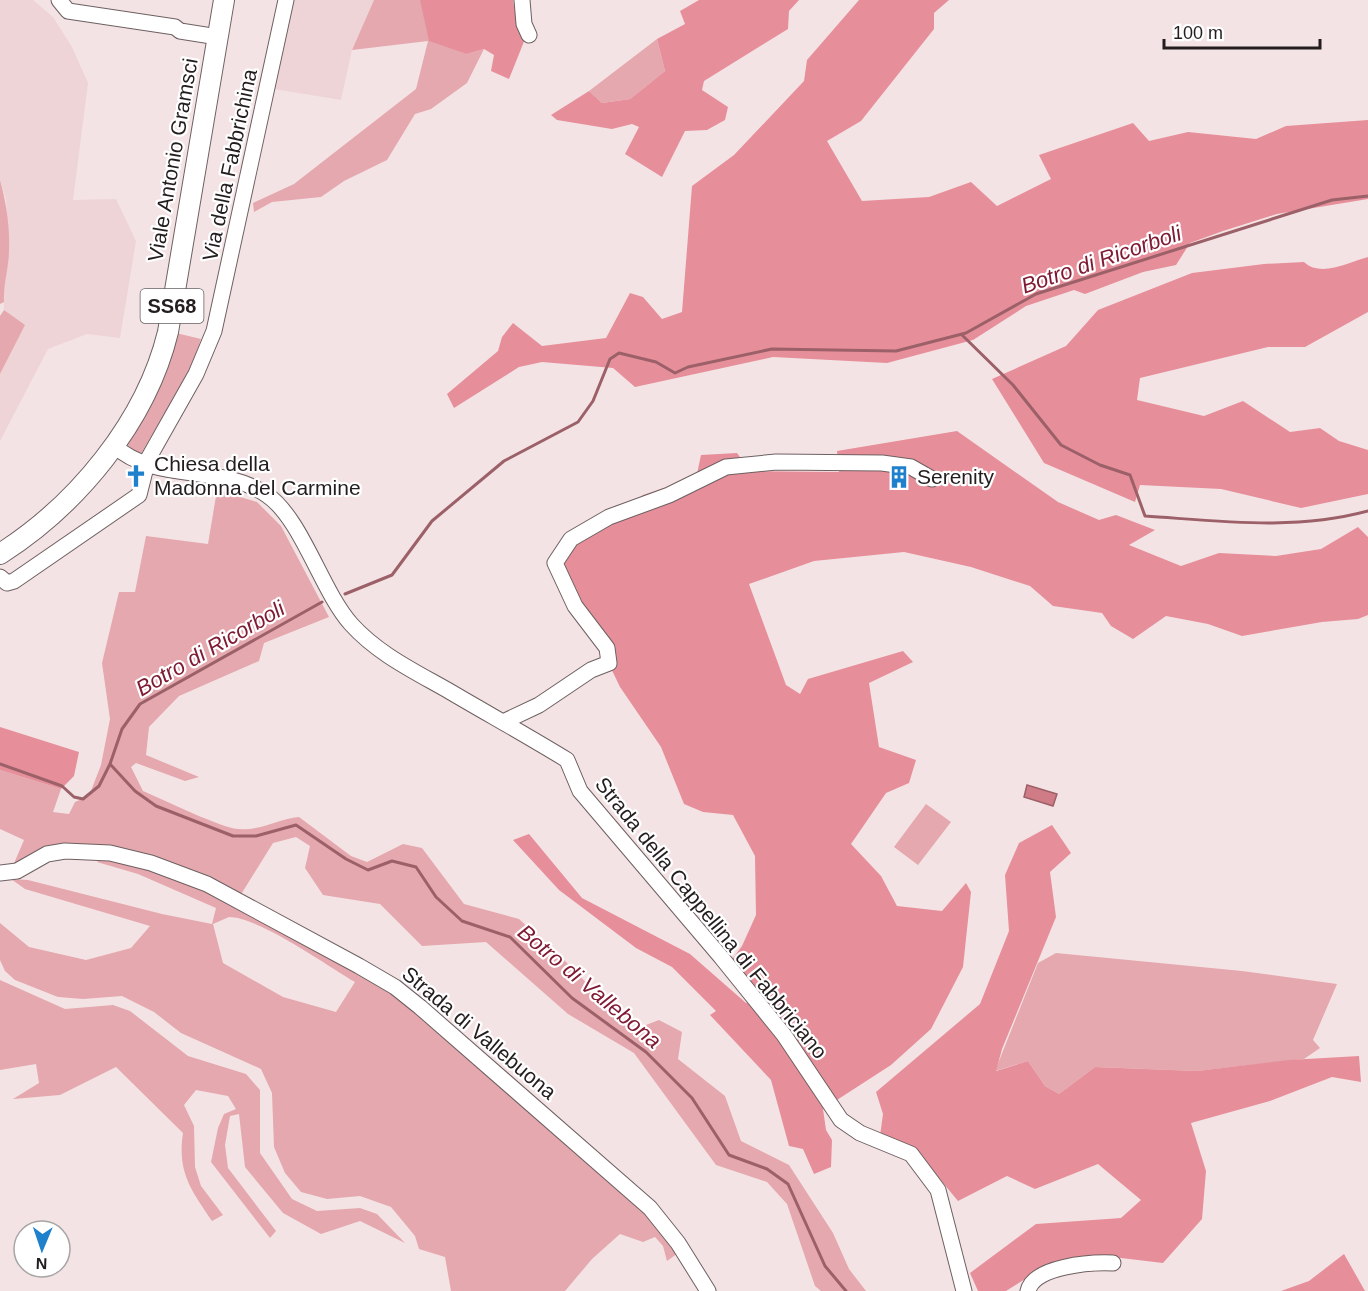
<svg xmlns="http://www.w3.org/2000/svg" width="1368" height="1291" font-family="Helvetica,sans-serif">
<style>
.built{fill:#eed4d6}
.green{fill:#e4a8ae;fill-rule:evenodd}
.forest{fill:#e68f9a}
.water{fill:#d07c87;stroke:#9c6068;stroke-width:1.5}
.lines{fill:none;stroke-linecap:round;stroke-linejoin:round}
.stream{stroke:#9c6068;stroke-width:3}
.minor-casing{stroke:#6e6061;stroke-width:17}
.major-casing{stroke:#6e6061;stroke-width:22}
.minor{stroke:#fff;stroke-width:15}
.major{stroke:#fff;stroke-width:20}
.labels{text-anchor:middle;stroke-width:4.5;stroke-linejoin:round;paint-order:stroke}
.shield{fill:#fff;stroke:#656162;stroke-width:1.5}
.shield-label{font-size:20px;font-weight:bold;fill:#231d1e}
.street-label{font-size:21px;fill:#231d1e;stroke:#fff}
.poi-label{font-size:21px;fill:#231d1e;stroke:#fff;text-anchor:start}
.water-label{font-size:22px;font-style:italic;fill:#801b34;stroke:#fff}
</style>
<rect width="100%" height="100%" fill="#f4e3e4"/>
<!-- built -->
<path class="built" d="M0,0H33L53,17L72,47L88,83L73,200L116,199L136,241L120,338L87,334L48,349L0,441V374L24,326L4,310L3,285L9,252L6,200L0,180Z
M292,0H374L352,50L341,100L274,89Z"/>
<!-- green -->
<path class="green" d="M374,0H420L467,54L484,49L467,83L431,109L415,114L387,160L344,181L321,197L272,202L254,212L253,203L294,184L416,89L428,41L352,50Z
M657,39L665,71L630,99L602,103L589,91Z
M0,180C6,202 10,226 9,250C9,268 3,284 4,302L0,304Z
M4,310L25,325L0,374V316Z
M176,333L201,339L190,370L139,457L122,447L162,380Z
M217,490L257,502L281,526L329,617L264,643L259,661L179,696L149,727L146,755L199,777L185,781L136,763L131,767L143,791C162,799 223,829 239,829C261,831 278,819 299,817L351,856L367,862L403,844L422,848L464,904L519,919L563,959L633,1030L659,1020L682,1032L678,1059L725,1096L741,1141L789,1165L833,1233L849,1269L866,1291H821L815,1286L787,1204L767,1182L716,1165L634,1053L568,1014L486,942L422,946L380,904L323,895L305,868L310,846L296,837L273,843L240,896L108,850L12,868L24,840L0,829V770L61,789L53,812L69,814L75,802L89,796L101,765L110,719L102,663L119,592H135L146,536L208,544Z
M926,804L951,822L918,865L894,847Z
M101,858L156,870L195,885L369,976L427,1019L635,1201L678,1253L667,1261L663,1246L655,1237L643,1242L620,1234L592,1259L565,1291H451L445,1257L419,1249L415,1236L391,1207L360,1196L327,1199L301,1192L285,1173L274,1147L272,1093L261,1069L181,1033L154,1012L122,996L83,999L58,997L15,980L5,971L0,960V923L29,947L86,960L131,948L150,926L25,889L11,879L28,880L162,914L212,924L216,908L138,874L97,862ZM229,917C259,917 326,965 355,982L336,1012L283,997L223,963L213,924Z
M1056,953L1242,971L1337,984L1313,1040L1320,1048L1304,1059L1197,1071L1095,1067L1059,1094L1045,1086L1028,1061L995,1071L1038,963Z
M0,980L65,1009L113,1005L130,1011L188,1056L246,1074L260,1090V1153L292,1199L317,1211L360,1208L377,1214L405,1243L360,1221L321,1234L283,1213L245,1167L239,1114L230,1116L225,1145L228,1168L276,1231L270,1238L211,1162L218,1128L224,1114L236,1109L228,1096L196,1090L184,1105L194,1126L195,1167L201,1186L223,1215L212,1221C191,1190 177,1172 183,1133L116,1067L60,1095L13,1099L39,1083L36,1064L0,1070Z"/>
<!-- forest -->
<path class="forest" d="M420,0H513L517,24L525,39L509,79L491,71L494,55L484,49L467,54L429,41Z
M699,0H799L789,11L788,29L704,81L702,90L728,107L725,120L707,130L685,131L662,177L625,154L639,127L632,124L612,129L557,120L551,115L589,91L602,103L630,99L665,71L657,39L685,24L680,11Z
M859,0H949L934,13V29L861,121L827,141L862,201L929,197L971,182L997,206L1051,179L1039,155L1133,123L1149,141L1188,132L1256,139L1286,126L1368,120V199L1277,214L1223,231L1190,243L1176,265L1143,272L1085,294L1074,290L1026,306L973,340L887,363L773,357L635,387L613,368L542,362L519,367L454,408L447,394L498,351L502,337L513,323L542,346L606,338L630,293L643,297L662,319L682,312L692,186L734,155L804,81L807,60Z
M1368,257V312L1305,347H1268L1140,378L1137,400L1204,416L1243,401L1290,432L1320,428L1339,441L1368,450V494L1301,508L1221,489L1140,485L1135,502L1044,463L992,379L1066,346L1098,310L1192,273L1264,264L1304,262C1321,278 1349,262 1368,257Z
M957,431L1058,502L1099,520L1116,515L1155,530L1129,545L1181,566L1219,553L1276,556L1321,549L1358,527L1368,537V615L1358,619L1322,622L1242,636L1208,624L1166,616L1133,639L1111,626L1102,613L1053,606L1030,586L971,567L904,552L814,561L749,584L786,685L800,694L808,679L903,651L913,662L869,683L879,747L916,760L909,783L886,793L851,844L881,876L897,906L942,911L966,883L971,892L963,967L931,1029L891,1065L823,1109L826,1130L832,1140L831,1167L814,1174L803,1149L789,1146L771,1080L710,1015L716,1011L672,967L636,948L559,890L513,840L529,834L582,898L690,954L746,1003L761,997L730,962L742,946L756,915L755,856L733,815L703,812L684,804L661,747L620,687L561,564L578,540L643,495L667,487L694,488L701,455L737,453L750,471L839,472L837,451Z
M0,727L79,752L74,776L61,789L0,770Z
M1052,825L1071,853L1050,872L1056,917L1002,1049L996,1071L1028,1061L1045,1086L1059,1094L1095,1067L1197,1071L1289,1060L1359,1056L1361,1082L1332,1077L1270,1101L1191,1123L1206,1171L1202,1219L1163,1263L1121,1258L1067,1261L1041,1269L1006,1291H978L970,1273L1036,1224L1121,1218L1141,1200L1098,1164L1035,1189L1007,1176L958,1201L920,1155L880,1136L883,1114L876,1092L980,1004L1009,931L1005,875L1019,843Z
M1344,1254L1365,1291H1281L1309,1281Z"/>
<!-- water -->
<path class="water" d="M1027,785L1057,794L1053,806L1024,797Z"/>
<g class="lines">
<!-- stream -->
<path class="stream" d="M961,334L1013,385L1061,445L1100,465L1130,475L1145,516C1220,521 1294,531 1368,511
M345,594L392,575L432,521L504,461L578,422L593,401L610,359L619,353L656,362L675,373L688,367L772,349L896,351L966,333L1036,294L1332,200L1368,196
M0,764L62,786L74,797L83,799L99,786L110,764L135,791L156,806L233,836H256L296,825L346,859L368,870L392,861L416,867L436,897L462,921L510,937L572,998L646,1052L692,1098L729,1155L767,1169L788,1184L825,1266L846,1291
M110,764L122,729L140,704L322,602"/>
<!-- minor casing -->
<g class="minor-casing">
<path id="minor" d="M59,0L68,11L175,27L180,31L218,37
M522,0L524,24L529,35
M113,445C156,484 221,463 267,495C302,519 321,590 351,624C378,654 414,671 449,691C488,714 528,736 567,760L580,791L721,957L784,1035L841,1120L860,1133L911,1154L938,1190L964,1291
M0,577L7,583L14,581L139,495L148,459L196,374L214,331L286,0
M503,722L539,705L591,670L609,663L607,648L575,606L555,563L571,539L609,517L669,495L726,467L776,462L882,463L911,467L932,479
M0,873L17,871L47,854L65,851L110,853L151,863L207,884L359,966L395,987L420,1007L650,1208L678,1243L708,1291
M1028,1291C1034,1266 1091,1262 1113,1263"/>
</g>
<!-- major casing -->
<g class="major-casing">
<path id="major" d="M0,554C77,505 146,422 168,332L224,0"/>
</g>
<!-- minor -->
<use href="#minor" class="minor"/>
<!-- major -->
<use href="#major" class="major"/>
</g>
<!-- icons -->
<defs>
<g id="church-bare" transform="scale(1.8)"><path d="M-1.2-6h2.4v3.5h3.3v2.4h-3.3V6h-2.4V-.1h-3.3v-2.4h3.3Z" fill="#1f80cc" stroke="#fff" stroke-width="2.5" paint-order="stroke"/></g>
<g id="building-bare" transform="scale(1.8)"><path d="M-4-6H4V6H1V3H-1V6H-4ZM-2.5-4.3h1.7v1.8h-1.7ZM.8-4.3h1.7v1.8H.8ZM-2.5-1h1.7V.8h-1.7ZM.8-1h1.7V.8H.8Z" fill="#1f80cc" stroke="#fff" stroke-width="2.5" paint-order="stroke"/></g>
</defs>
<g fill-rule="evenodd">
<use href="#church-bare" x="136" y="476"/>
<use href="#building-bare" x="899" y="477"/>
</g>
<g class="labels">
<!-- shield labels -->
<rect class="shield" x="140.5" y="289" width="63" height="34" rx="4.5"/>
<g class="shield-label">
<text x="172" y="313">SS68</text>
</g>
<!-- street labels -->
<g class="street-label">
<text transform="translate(173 160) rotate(-80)" y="7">Viale Antonio Gramsci</text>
<text transform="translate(230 165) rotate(-78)" y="7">Via della Fabbrichina</text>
<text transform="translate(711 918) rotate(51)" y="7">Strada della Cappellina di Fabbriciano</text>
<text transform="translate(479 1033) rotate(40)" y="7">Strada di Vallebuona</text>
</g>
<!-- poi labels -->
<g class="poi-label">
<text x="154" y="471">Chiesa della<tspan x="154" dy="24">Madonna del Carmine</tspan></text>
<text x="917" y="484">Serenity</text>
</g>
<!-- water labels -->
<g class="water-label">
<text transform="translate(1101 259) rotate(-19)" y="8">Botro di Ricorboli</text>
<text transform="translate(210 648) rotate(-30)" y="8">Botro di Ricorboli</text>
<text transform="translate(590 986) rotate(40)" y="8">Botro di Vallebona</text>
</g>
</g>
<!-- north arrow -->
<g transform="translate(42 1249) rotate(182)"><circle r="28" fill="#ffffff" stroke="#a7a5a5" stroke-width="1.5"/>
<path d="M0-4.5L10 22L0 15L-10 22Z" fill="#1f80cc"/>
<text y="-9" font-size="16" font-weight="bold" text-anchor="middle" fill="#231d1e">N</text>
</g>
<!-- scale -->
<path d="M1164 39v9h156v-9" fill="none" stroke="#231d1e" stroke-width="3"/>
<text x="1173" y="39" font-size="18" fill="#231d1e" stroke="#ffffff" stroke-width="4.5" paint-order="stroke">100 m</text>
</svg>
